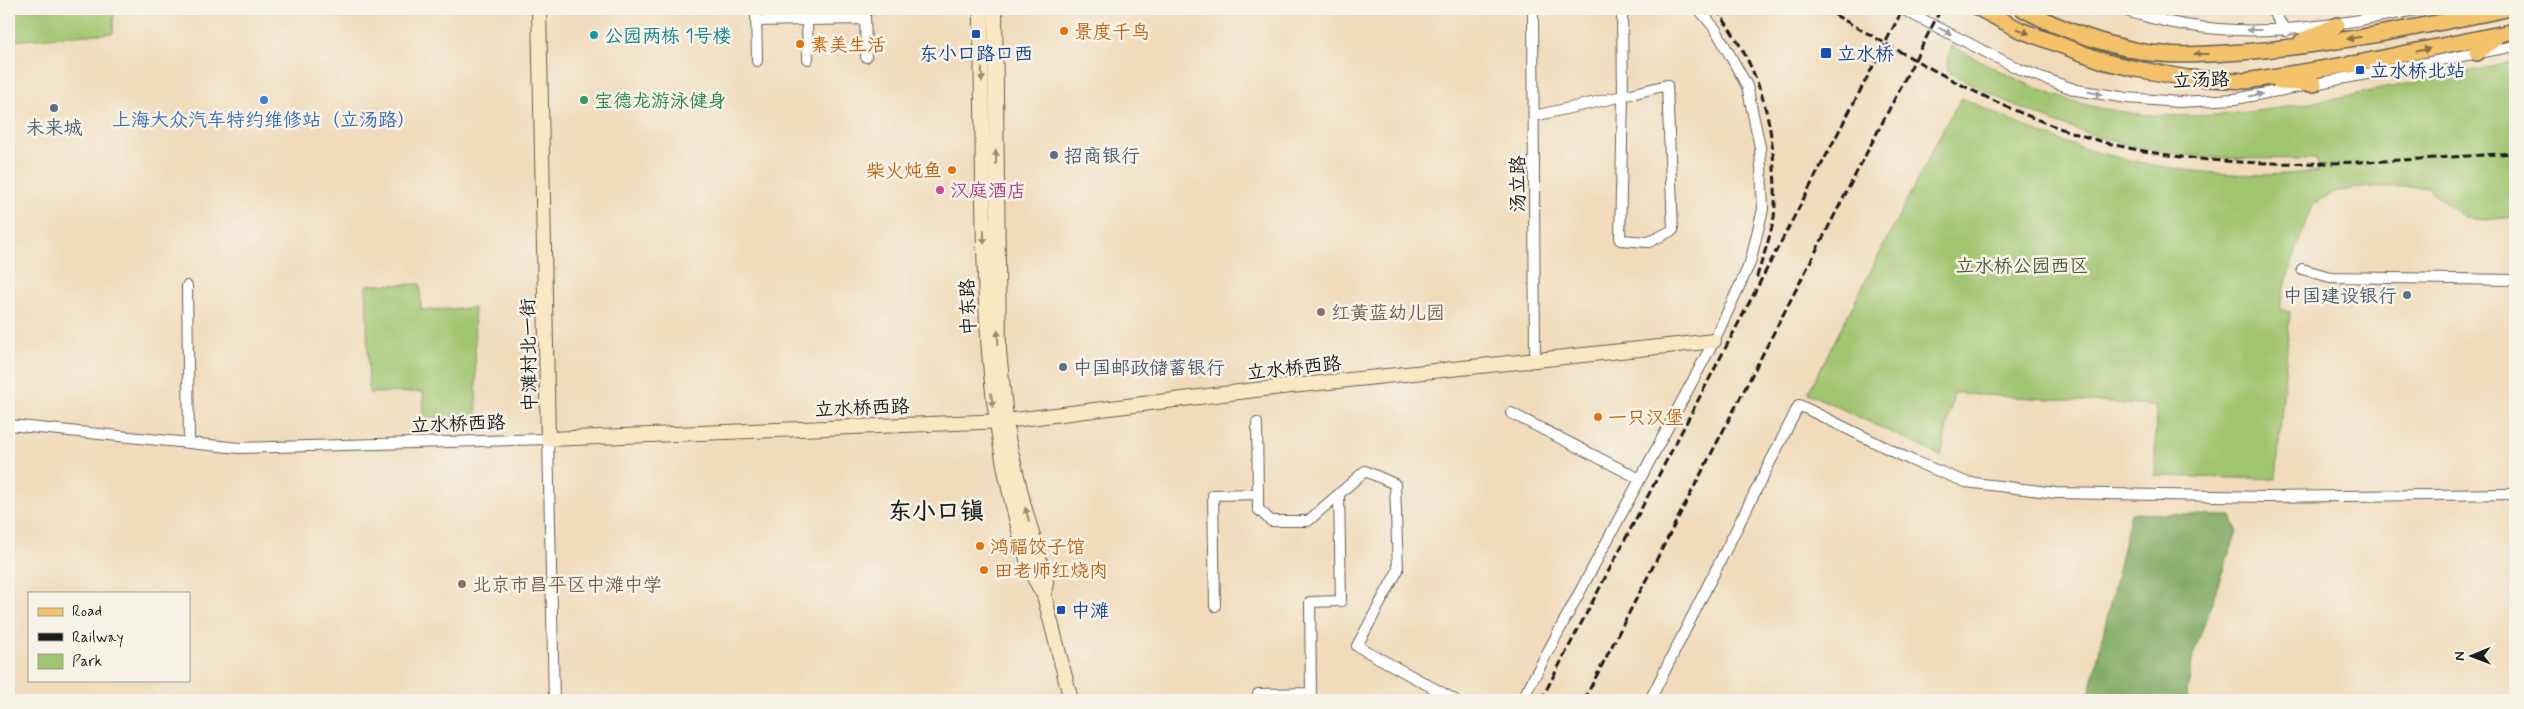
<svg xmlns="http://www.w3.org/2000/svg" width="2524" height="709" font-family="Mynerve,'LXGW WenKai TC',sans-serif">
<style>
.green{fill:#a0c56f;stroke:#5e7046}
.forest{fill:#80aa62;stroke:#4e633f}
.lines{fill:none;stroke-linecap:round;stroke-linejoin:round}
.street-casing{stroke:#675f54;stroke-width:12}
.secondary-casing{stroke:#675f54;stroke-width:16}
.primary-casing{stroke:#675f54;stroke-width:18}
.street{stroke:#fff;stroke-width:10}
.secondary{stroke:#fae7c3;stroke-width:14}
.primary{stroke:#f3c26a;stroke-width:15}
.rail{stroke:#1c1c1c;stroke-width:3;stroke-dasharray:8 4;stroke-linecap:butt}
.oneway{fill:#999}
.oneway2{fill:#886f43}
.oneway3{fill:#968c78}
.food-dot{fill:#e8710a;stroke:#f7f3e8;stroke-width:2}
.transit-dot{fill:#1a4fb4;stroke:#f7f3e8;stroke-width:2}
.culture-dot{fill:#0f9aa8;stroke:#f7f3e8;stroke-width:2}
.shop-dot{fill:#3f7fe0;stroke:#f7f3e8;stroke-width:2}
.leisure-dot{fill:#2e9e5b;stroke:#f7f3e8;stroke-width:2}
.service-dot{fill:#5c6f8a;stroke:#f7f3e8;stroke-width:2}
.hotel-dot{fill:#d1479c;stroke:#f7f3e8;stroke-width:2}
.education-dot{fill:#8d6e63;stroke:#f7f3e8;stroke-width:2}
.labels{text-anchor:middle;stroke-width:5;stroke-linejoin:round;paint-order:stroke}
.food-label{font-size:19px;fill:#c56008;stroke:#f7f3e8;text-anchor:start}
.culture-label{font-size:19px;fill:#0d838f;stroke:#f7f3e8;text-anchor:start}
.transit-label{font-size:19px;fill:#164399;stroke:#f7f3e8;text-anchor:start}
.street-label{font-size:19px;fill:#1c1c1c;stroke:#f7f3e8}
.leisure-label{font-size:19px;fill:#27864d;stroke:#f7f3e8;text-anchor:start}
.shop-label{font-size:19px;fill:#366cbe;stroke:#f7f3e8}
.service-label{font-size:19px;fill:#4e5e75;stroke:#f7f3e8;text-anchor:start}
.hotel-label{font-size:19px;fill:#b23c85;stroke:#f7f3e8;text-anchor:start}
.park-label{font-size:19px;fill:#4a5739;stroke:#f7f3e8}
.education-label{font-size:19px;fill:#785e54;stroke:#f7f3e8;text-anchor:start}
.district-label{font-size:24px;font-weight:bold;fill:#1c1c1c;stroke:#f7f3e8}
</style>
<rect width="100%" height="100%" fill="#f7f3e8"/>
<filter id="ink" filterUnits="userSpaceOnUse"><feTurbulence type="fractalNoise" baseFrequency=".02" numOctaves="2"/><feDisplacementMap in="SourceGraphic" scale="10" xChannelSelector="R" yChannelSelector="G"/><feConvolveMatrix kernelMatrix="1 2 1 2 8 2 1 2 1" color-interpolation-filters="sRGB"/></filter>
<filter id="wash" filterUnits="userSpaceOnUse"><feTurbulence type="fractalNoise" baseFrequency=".0096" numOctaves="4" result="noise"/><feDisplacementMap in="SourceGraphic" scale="20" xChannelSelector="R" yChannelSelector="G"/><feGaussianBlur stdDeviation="1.12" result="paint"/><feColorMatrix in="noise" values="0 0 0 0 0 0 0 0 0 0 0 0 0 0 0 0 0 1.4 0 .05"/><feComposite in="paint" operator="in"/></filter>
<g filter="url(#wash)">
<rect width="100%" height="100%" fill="#f1dbbb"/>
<!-- green -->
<path class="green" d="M9,9H114L113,33L9,41Z
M1951,46C1992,66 2034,91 2079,103C2174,129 2272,111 2367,92C2416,82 2466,72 2515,62V217L2485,220L2464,218L2427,187C2395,188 2340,181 2315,204C2305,213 2284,291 2279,309L2290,312L2276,479L2155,476L2156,406L1954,393L1941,456L1808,393L1948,120L1962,98C2008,119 2054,142 2104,154C2172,172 2249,180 2319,171L2316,159C2278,158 2239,160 2202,157C2106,148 2030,116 1947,71Z
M420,284L421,310L474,308L477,417L424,418L423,392L369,393L366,285Z"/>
<!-- forest -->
<path class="forest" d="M2131,513L2231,516L2237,531L2193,656L2186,700H2088Z"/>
</g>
<g filter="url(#ink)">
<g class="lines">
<!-- street casing -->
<g class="street-casing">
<path id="street" d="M756,9L757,61
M865,9L866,57
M1533,9L1535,360
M1902,9L2019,69L2076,90L2127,98L2179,102L2235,99L2515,46
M2121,9C2227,45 2314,29 2421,9
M2271,9L2286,31
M807,20L808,59
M756,21L865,19
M1667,85L1673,230L1649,242L1620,240L1623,96Z
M1534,116L1623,96L1622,9
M2302,269L2330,277L2515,280
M187,286L189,443
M1511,413L1640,479
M9,425L239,448L548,439L554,700
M1258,494V509L1271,521H1308L1365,471L1395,484L1398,570L1357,646L1455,700
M1215,606L1213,495L1258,494L1257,423
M1258,700V694L1311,693L1310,602L1341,601L1339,494
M1522,700L1714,341L1750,263L1763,209L1760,147L1747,86L1716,30L1699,9
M1650,700L1799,405L1913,461L1966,482L2056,493L2268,497L2515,494"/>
</g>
<!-- secondary casing -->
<g class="secondary-casing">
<path id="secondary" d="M539,9L548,439L1006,421L1255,390L1714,341
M981,9C981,73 983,138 983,202C985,310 988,408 1015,514C1022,542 1028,572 1044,595L1071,700
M995,9L999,351L1008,438L1024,506L1046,582L1044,595"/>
</g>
<!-- primary casing -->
<g class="primary-casing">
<path id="primary" d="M1980,9L2020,30L2106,62L2136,69L2188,78L2246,81L2358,63L2515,31
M2023,9C2060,29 2102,44 2144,52C2175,57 2211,54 2242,52C2332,45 2419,27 2507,9
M2302,41L2337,25
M2477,53L2499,35
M2280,82L2314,84"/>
</g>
<!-- street -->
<use href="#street" class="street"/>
<!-- secondary -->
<use href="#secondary" class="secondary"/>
<!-- primary -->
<use href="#primary" class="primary"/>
<!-- rail -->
<path class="rail" d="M1716,9C1753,59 1771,105 1774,168C1775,184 1776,202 1774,217C1770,239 1762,259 1756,280
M1824,9C1906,54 1987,105 2077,134C2213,179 2374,161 2515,153
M1541,700L1903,9
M1584,700L1941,9"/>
</g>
<!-- one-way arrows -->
<defs><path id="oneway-solid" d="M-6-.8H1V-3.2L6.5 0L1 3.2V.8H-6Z" transform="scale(1.25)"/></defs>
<g class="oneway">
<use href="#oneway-solid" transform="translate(2254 30) rotate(-180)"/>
<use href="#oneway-solid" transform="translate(1945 31) rotate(27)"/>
<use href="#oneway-solid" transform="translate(2095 93) rotate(9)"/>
<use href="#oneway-solid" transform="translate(2256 95) rotate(-11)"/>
</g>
<g class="oneway2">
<use href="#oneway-solid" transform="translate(2023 31) rotate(23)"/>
<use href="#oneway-solid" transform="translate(2354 38) rotate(171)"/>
<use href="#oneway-solid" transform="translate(2423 50) rotate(-12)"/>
<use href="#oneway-solid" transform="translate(2201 54) rotate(180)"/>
</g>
<g class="oneway3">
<use href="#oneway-solid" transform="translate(982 75) rotate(89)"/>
<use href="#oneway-solid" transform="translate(996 157) rotate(-90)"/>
<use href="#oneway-solid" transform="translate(984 237) rotate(89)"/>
<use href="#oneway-solid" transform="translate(998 337) rotate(-92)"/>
<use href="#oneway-solid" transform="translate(992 400) rotate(83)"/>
<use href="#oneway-solid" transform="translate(1027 514) rotate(-106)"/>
</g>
</g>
<!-- markers -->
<g class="food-dot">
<circle cx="1064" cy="31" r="5"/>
<circle cx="800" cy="44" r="5"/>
<circle cx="952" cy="170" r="5"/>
<circle cx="1598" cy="417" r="5"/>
<circle cx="980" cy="546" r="5"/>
<circle cx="984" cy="570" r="5"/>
</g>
<g class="transit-dot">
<rect x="971" y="29" width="10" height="10" rx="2.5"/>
<rect x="1820" y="47" width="12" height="12" rx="2.5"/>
<rect x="2355" y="65" width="10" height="10" rx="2.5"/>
<rect x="1056" y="605" width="10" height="10" rx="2.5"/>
</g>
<circle class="culture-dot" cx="594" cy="35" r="5"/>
<circle class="shop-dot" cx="264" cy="100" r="5"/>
<circle class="leisure-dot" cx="584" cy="100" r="5"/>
<g class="service-dot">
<circle cx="54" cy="108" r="5"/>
<circle cx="1054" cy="155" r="5"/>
<circle cx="2407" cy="295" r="5"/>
<circle cx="1063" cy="367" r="5"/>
</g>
<circle class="hotel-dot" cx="940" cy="190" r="5"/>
<g class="education-dot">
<circle cx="1321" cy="312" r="5"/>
<circle cx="462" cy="584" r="5"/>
</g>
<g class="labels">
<!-- food labels -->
<g class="food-label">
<text x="1074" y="38">景度千鸟</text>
<text x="810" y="51">素美生活</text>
<text x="942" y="177" text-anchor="end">柴火炖鱼</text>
<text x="1608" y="424">一只汉堡</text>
<text x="990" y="553">鸿福饺子馆</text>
<text x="994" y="577">田老师红烧肉</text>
</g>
<!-- culture labels -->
<g class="culture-label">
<text x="604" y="42">公园两栋 1号楼</text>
</g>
<!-- transit labels -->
<g class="transit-label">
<text x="976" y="60" text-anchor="middle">东小口路口西</text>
<text x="1837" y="60">立水桥</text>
<text x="2370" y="77">立水桥北站</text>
<text x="1071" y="617">中滩</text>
</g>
<!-- street labels -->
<g class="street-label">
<text transform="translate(2201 79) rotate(-2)" y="7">立汤路</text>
<text transform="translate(1517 184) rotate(-90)" y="7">汤立路</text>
<text transform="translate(967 307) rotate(-92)" y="7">中东路</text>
<text transform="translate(528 355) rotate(-91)" y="7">中滩村北一街</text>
<text transform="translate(1294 367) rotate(-6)" y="7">立水桥西路</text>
<text transform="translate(862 407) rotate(-2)" y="7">立水桥西路</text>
<text transform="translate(458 423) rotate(-2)" y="7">立水桥西路</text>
</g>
<!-- leisure labels -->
<g class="leisure-label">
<text x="594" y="107">宝德龙游泳健身</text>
</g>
<!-- shop labels -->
<g class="shop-label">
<text x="264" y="126">上海大众汽车特约维修站（立汤路）</text>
</g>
<!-- service labels -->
<g class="service-label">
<text x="54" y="134" text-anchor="middle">未来城</text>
<text x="1064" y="162">招商银行</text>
<text x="2397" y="302" text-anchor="end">中国建设银行</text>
<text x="1073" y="374">中国邮政储蓄银行</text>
</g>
<!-- hotel labels -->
<g class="hotel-label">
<text x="950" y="197">汉庭酒店</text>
</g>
<!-- park labels -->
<g class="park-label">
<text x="2022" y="272">立水桥公园西区</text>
</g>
<!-- education labels -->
<g class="education-label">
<text x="1331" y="319">红黄蓝幼儿园</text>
<text x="472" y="591">北京市昌平区中滩中学</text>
</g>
<!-- district labels -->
<g class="district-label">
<text x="936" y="519">东小口镇</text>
</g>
</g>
<!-- margin -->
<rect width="2524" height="709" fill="none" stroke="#f7f3e8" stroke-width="30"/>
<!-- legend -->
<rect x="28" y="592" width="162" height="90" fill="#f7f3e8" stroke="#9f9d96"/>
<rect x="38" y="608" width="25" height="8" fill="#f3c26a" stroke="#9f9d96"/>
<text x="72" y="616" font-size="15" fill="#1c1c1c">Road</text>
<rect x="38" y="633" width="25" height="8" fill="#1c1c1c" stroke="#9f9d96"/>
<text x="72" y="642" font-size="15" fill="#1c1c1c">Railway</text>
<rect x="38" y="654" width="25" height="15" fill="#a0c56f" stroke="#9f9d96"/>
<text x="72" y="666" font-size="15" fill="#1c1c1c">Park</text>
<!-- north arrow -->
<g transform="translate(2472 656) rotate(269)" stroke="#f7f3e8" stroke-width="4" paint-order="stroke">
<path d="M0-4L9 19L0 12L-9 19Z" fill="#1c1c1c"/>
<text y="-8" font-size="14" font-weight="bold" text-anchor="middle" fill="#1c1c1c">N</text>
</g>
</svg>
